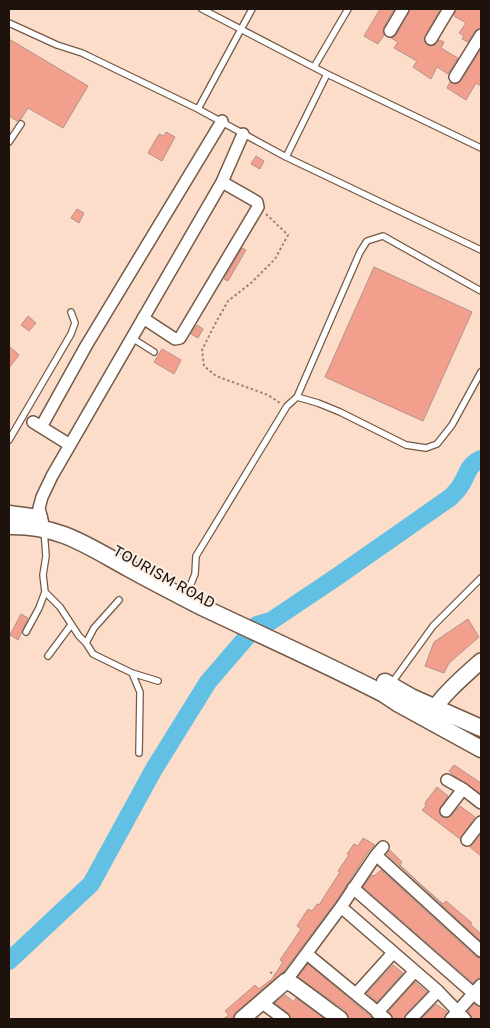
<svg xmlns="http://www.w3.org/2000/svg" width="490" height="1028" font-family="'Golos Text',sans-serif">
<style>
.lines{fill:none;stroke-linecap:round;stroke-linejoin:round}
.river{stroke:#61c0e3;stroke-width:18}
.building{fill:#f29f8e;stroke:#b5928b}
.service-casing{stroke:#735947;stroke-width:8}
.minor-casing{stroke:#735947;stroke-width:14}
.tertiary-casing{stroke:#735947;stroke-width:18}
.secondary-casing{stroke:#735947;stroke-width:19}
.path{stroke:#998375;stroke-width:2;stroke-dasharray:2.5 2.5;stroke-linecap:butt}
.service{stroke:#fff;stroke-width:5.5}
.minor{stroke:#fff;stroke-width:11}
.tertiary{stroke:#fff;stroke-width:15}
.secondary{stroke:#fff;stroke-width:16}
.labels{text-anchor:middle;stroke-width:4;stroke-linejoin:round;paint-order:stroke}
.street-label{font-size:15px;fill:#1d130c;stroke:#fbefe6}
</style>
<rect width="100%" height="100%" fill="#fcddc9"/>
<g class="lines">
<!-- river -->
<path class="river" d="M9,961L91,884L154,769L208,682L257,625L271,621L338,576L451,497C453,494 457,491 459,488C468,476 466,466 481,459"/>
</g>
<!-- building -->
<path class="building" d="M380,9H394L384,27V35L378,44L364,36Z
M410,9H440L424,39L425,43L430,46L435,45L439,40L444,42L441,48L458,58L448,74L437,67L431,79L413,67L417,61L394,48L398,42L391,38L396,35Z
M456,9H481V28L475,31L468,42L462,39L464,36L459,33L466,23L454,16Z
M9,39L88,86L63,128L28,108L21,119L17,121L9,116Z
M481,49V86L476,83L466,100L447,88L450,82L455,84L461,81Z
M166,132L175,137L162,161L148,153L159,134L164,136Z
M256,156L264,161L260,169L251,164Z
M77,209L84,213L79,223L71,218Z
M242,248L246,250L228,281L224,279Z
M374,267L472,312L423,421L325,377Z
M28,316L36,323L29,331L21,325Z
M197,325L203,329L198,338L191,334Z
M9,346L19,355L9,368Z
M162,349L181,360L174,374L154,362Z
M21,614L28,618L18,640L10,635Z
M468,619L479,637L449,663L444,673L425,666L434,642Z
M454,765L481,783V794L453,775L449,771Z
M437,787L448,796L439,810L441,817L449,818L460,806L475,817L460,839L422,810L426,806L425,804L427,800Z
M481,834V856L470,847Z
M363,838L375,845L368,852L335,903L283,972L236,1012L233,1019H223L229,1015L225,1011L247,992L255,985L259,989L272,979L283,962L280,960L301,929L297,926L308,909L312,911L317,904L319,905L340,872L338,871L349,855L347,854L354,844L358,846Z
M390,850L402,862L400,865L417,881L443,904L446,901L472,923L470,924L481,934V941L387,854Z
M381,870L476,957L481,958V978H478L473,983L363,887L372,875L374,876Z
M308,964L370,1016L373,1019H349L346,1011L298,977Z
M393,965L403,973L377,1002L367,993Z
M415,982L427,992L406,1014L404,1019H393L389,1011Z
M285,995L294,1002L296,998L325,1019H291L288,1013L275,1003Z
M436,1004L447,1012L444,1019H421Z
M474,1004L481,1007V1019H472L468,1011Z"/>
<g class="lines">
<!-- service casing -->
<g class="service-casing">
<path id="service" d="M202,9L327,74L481,148
M9,23L57,45L82,53L198,109L286,157L481,250
M314,67L348,9
M198,109L252,9
M9,142L21,124
M286,157L327,74
M132,338L154,352
M297,397L360,252L367,241L383,236L481,291
M9,440L71,334L75,323L71,312
M44,530L46,556L43,575L45,592L60,607L79,636L86,643
M186,596L195,574L196,556L287,406L297,397L318,403L340,412L406,445L426,448L437,444L452,425L481,372
M119,600L94,628L86,643L93,654L132,673L140,692L139,753
M26,632L39,608L45,592
M48,656L71,625
M132,673L158,681
M391,684L433,626L481,578"/>
</g>
<!-- minor casing -->
<g class="minor-casing">
<path id="minor" d="M390,31L403,9
M431,39L449,9
M455,77L481,35
M143,318L175,339L180,338L258,207L257,202L222,182
M33,422L70,445
M41,427L86,346L222,121
M43,524L39,508L42,497L52,476L222,182L243,134
M447,780L463,789L481,803
M446,811L463,789
M467,840L481,822
M376,855L481,951
M353,888L481,1000
M341,907L438,991L465,1019
M307,954L386,1019
M286,981L341,907L376,855L383,847
M356,994L393,953
M261,1002L284,1019
M377,1013L415,971
M411,1019L438,991
M451,1019L481,985"/>
</g>
<!-- tertiary casing -->
<g class="tertiary-casing">
<path id="tertiary" d="M429,716C442,695 463,677 481,661
M242,1019L286,981L294,985L340,1019"/>
</g>
<!-- secondary casing -->
<g class="secondary-casing">
<path id="secondary" d="M9,514L39,518
M9,526C59,525 86,545 128,568C153,582 177,594 202,607C263,636 324,663 384,694L399,704L481,749
M385,682L411,697L481,728"/>
</g>
<!-- path -->
<path class="path" d="M266,214L288,235L275,259L251,283L228,301L215,324L202,350L204,366L216,376L268,395L280,403
M270,972L275,975"/>
<!-- service -->
<use href="#service" class="service"/>
<!-- minor -->
<use href="#minor" class="minor"/>
<!-- tertiary -->
<use href="#tertiary" class="tertiary"/>
<!-- secondary -->
<use href="#secondary" class="secondary"/>
</g>
<g class="labels">
<!-- street labels -->
<g class="street-label">
<text transform="translate(164 577) rotate(29)" y="5">TOURISM ROAD</text>
</g>
</g>
<!-- border -->
<rect width="490" height="1028" fill="none" stroke="#1d130c" stroke-width="20"/>
</svg>
